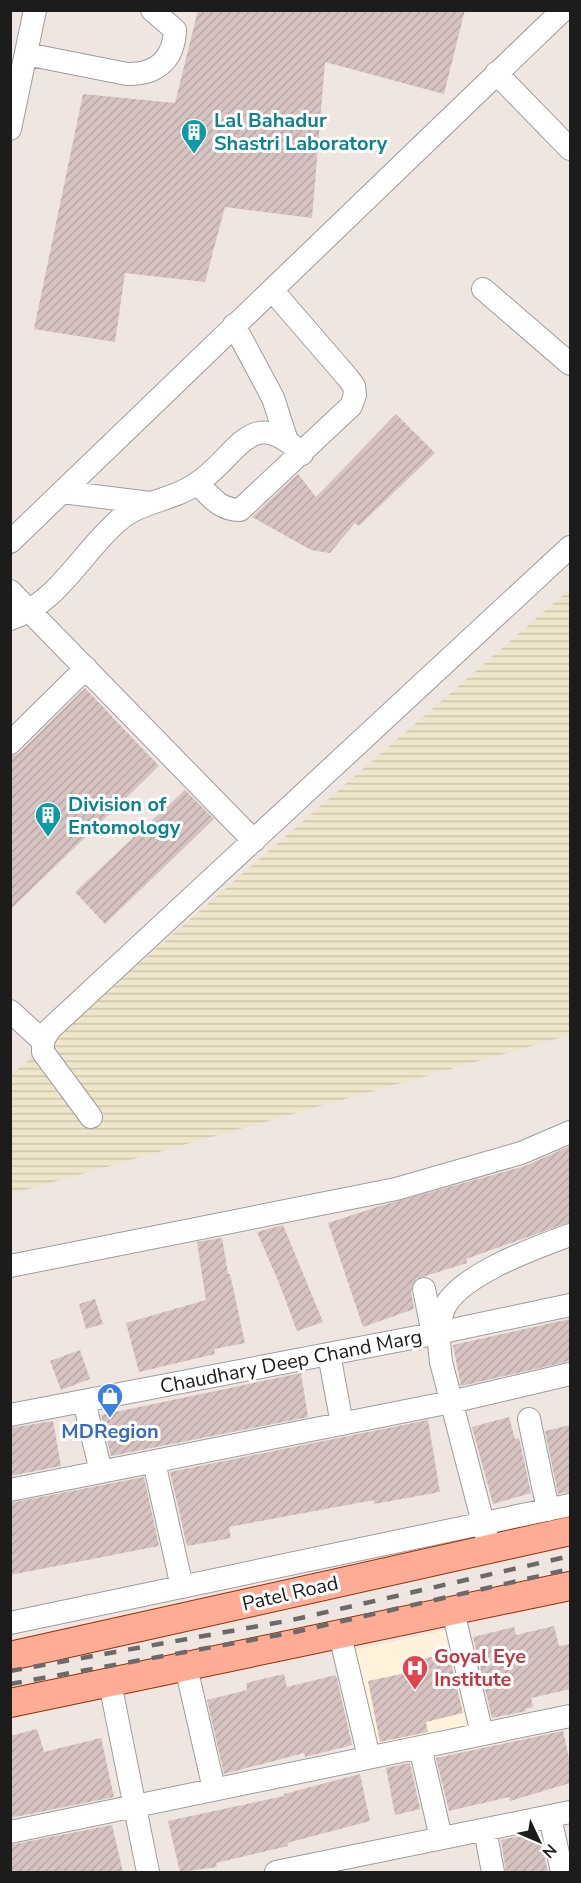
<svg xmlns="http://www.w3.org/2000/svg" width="581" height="1883" font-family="'Nunito Sans',sans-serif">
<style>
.education{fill:#fff2da}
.farmland{fill:url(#farmland-rules)}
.building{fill:url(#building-hatch)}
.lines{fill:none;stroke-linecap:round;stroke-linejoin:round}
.minor-casing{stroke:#9d9d9d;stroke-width:24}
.major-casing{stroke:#952f00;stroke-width:30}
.minor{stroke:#fff;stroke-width:22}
.major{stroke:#ffac96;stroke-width:28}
.rail{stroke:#6a6a6a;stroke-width:4.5;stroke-dasharray:12 12;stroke-linecap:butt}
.labels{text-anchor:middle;stroke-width:6;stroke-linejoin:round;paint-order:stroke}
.culture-label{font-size:20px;font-weight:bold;fill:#0d838f;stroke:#fff;text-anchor:start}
.street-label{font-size:20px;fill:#1c1c1c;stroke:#fff}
.shop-label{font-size:20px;font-weight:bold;fill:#366cbe;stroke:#fff}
.health-label{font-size:20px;font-weight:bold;fill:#be3a42;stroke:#fff;text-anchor:start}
</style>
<defs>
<pattern id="farmland-rules" width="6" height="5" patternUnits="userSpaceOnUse" patternTransform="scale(1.5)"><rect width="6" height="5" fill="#efe5cb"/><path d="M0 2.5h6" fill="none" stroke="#ccc4ae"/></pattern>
<pattern id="building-hatch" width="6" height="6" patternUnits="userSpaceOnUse" patternTransform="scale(1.5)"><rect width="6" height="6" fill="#d6c3c1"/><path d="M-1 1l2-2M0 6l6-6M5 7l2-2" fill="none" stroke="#b7a7a5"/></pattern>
</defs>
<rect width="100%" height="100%" fill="#efe5e1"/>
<!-- education -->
<path class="education" d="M456,1628L478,1732L375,1754L353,1650Z"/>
<!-- farmland -->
<path class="farmland" d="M570,589V1035L11,1194L10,1076Z"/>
<!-- building -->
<path class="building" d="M198,10H465L444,94L325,62L312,218L225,207L205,282L125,273L115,342L34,329L83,94L175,103Z
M396,414L435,453L359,526L355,523L330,553L311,550L252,517L298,474L316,497Z
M85,688L159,766L10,910V756L19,753Z
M185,790L214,819L105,924L75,892Z
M570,1146V1222L466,1259L467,1263L416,1279L411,1291L414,1309L363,1327L328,1223L380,1206L525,1166Z
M283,1225L323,1322L297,1331L279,1283L257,1232Z
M222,1238L228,1274H230L245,1343L214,1349L215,1354L139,1372L126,1323L206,1300L197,1242Z
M95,1299L103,1324L86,1329L79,1304Z
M570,1319V1361L461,1386L453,1345Z
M80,1350L90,1379L61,1390L50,1361Z
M301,1373L308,1417L111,1456L101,1415Z
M509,1417L515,1439L519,1438L531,1493L493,1504L472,1427Z
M428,1420L440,1492L374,1504V1500L229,1527L231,1538L187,1546L170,1472Z
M53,1421L61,1466L10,1476V1428Z
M570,1425V1492L558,1494L545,1431Z
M144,1477L159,1546L10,1575V1503Z
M554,1626L559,1646L570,1644V1689L531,1698L533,1707L525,1709L526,1711L492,1718L473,1637L514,1627L516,1635Z
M449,1653L463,1713L426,1722L428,1732L380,1742L368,1681L425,1669L422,1659Z
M284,1674L287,1687L336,1675L352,1745L305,1757L304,1753L224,1774L207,1700L247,1690L246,1683Z
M37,1729L44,1752L101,1738L114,1797L10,1818V1736Z
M563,1731L570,1762V1783L510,1801L509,1797L449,1811L436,1758Z
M410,1763L420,1809L395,1815L386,1768Z
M360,1774L370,1821L287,1843L288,1846L216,1863L217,1867L180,1872L168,1821L284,1796V1794Z
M112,1825L123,1872H10V1845Z
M539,1832L548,1872H506L501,1840Z"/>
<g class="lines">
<!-- minor casing -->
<g class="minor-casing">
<path id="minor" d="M26,54L127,74C157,75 174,59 175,30L152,10
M496,73L570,149
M10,129L35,10
M483,289L570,364
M234,325L273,398L286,438
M198,484C211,497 220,510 240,510L351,406L355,395L354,386L348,378L272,290
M62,492L150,503
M10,542L563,10
M10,591L254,841
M10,619C57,604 82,552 118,521C140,501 172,501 196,484C238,457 250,402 302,454
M10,743L86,668
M10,1011L43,1041
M91,1117L43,1052V1041L49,1030L570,547
M10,1266L396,1189L521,1153L570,1132
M424,1289L433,1334
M329,1354L342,1424
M84,1401L101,1472
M10,1415L438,1333L570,1305
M529,1419L548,1510
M154,1462L182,1587
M10,1490L451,1402L570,1374
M487,1538L441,1362C439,1345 437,1328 443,1311C455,1276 537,1247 570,1235
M453,1611L482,1734
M10,1623L570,1505
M340,1635L369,1757
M186,1667L214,1789
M110,1683L148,1872
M420,1747L441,1838
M550,1817L562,1872
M485,1830L493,1872
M10,1832L570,1716
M276,1872L570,1812"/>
</g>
<!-- major casing -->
<g class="major-casing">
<path id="major" d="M10,1656L570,1531
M10,1703L570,1586"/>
</g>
<!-- minor -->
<use href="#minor" class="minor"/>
<!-- major -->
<use href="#major" class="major"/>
<!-- rail -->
<path class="rail" d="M10,1671L292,1620L570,1556
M10,1684L295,1632L570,1569"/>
</g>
<!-- icons -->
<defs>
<g id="building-pin" transform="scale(1.35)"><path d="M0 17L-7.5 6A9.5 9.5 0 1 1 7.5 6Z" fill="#0f9aa8" stroke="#fff"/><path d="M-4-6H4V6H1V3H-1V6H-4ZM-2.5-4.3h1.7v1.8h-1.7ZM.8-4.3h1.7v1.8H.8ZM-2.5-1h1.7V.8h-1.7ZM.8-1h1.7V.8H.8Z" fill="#fff"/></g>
<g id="shop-pin" transform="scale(1.35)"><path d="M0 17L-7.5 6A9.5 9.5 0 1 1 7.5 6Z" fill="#3f7fe0" stroke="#fff"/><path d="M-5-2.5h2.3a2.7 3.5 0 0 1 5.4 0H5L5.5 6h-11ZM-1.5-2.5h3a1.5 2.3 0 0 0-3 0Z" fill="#fff"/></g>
<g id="hospital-pin" transform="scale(1.35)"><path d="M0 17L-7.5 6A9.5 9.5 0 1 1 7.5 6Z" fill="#e0444e" stroke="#fff"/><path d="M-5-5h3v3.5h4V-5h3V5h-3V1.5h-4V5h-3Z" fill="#fff"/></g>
</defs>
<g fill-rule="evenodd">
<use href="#building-pin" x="194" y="132"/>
<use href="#building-pin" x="48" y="815"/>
<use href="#shop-pin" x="110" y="1396"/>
<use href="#hospital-pin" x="415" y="1668"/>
</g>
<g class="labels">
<!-- culture labels -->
<g class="culture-label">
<text x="214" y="127">Lal Bahadur<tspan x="214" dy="23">Shastri Laboratory</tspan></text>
<text x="68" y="811">Division of<tspan x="68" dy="23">Entomology</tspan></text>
</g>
<!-- street labels -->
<g class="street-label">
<text transform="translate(291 1361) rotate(-11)" y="7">Chaudhary Deep Chand Marg</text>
<text transform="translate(290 1593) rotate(-13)" y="7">Patel Road</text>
</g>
<!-- shop labels -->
<g class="shop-label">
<text x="110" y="1438">MDRegion</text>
</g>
<!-- health labels -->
<g class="health-label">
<text x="434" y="1663">Goyal Eye<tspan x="434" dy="23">Institute</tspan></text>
</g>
</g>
<!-- border -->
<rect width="581" height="1883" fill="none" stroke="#1c1c1c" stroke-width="24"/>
<!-- north arrow -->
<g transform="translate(539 1841) rotate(134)" stroke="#ffffff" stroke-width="4.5" paint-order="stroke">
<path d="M0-4.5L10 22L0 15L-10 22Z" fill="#1c1c1c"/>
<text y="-9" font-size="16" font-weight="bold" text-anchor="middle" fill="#1c1c1c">N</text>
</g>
</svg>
